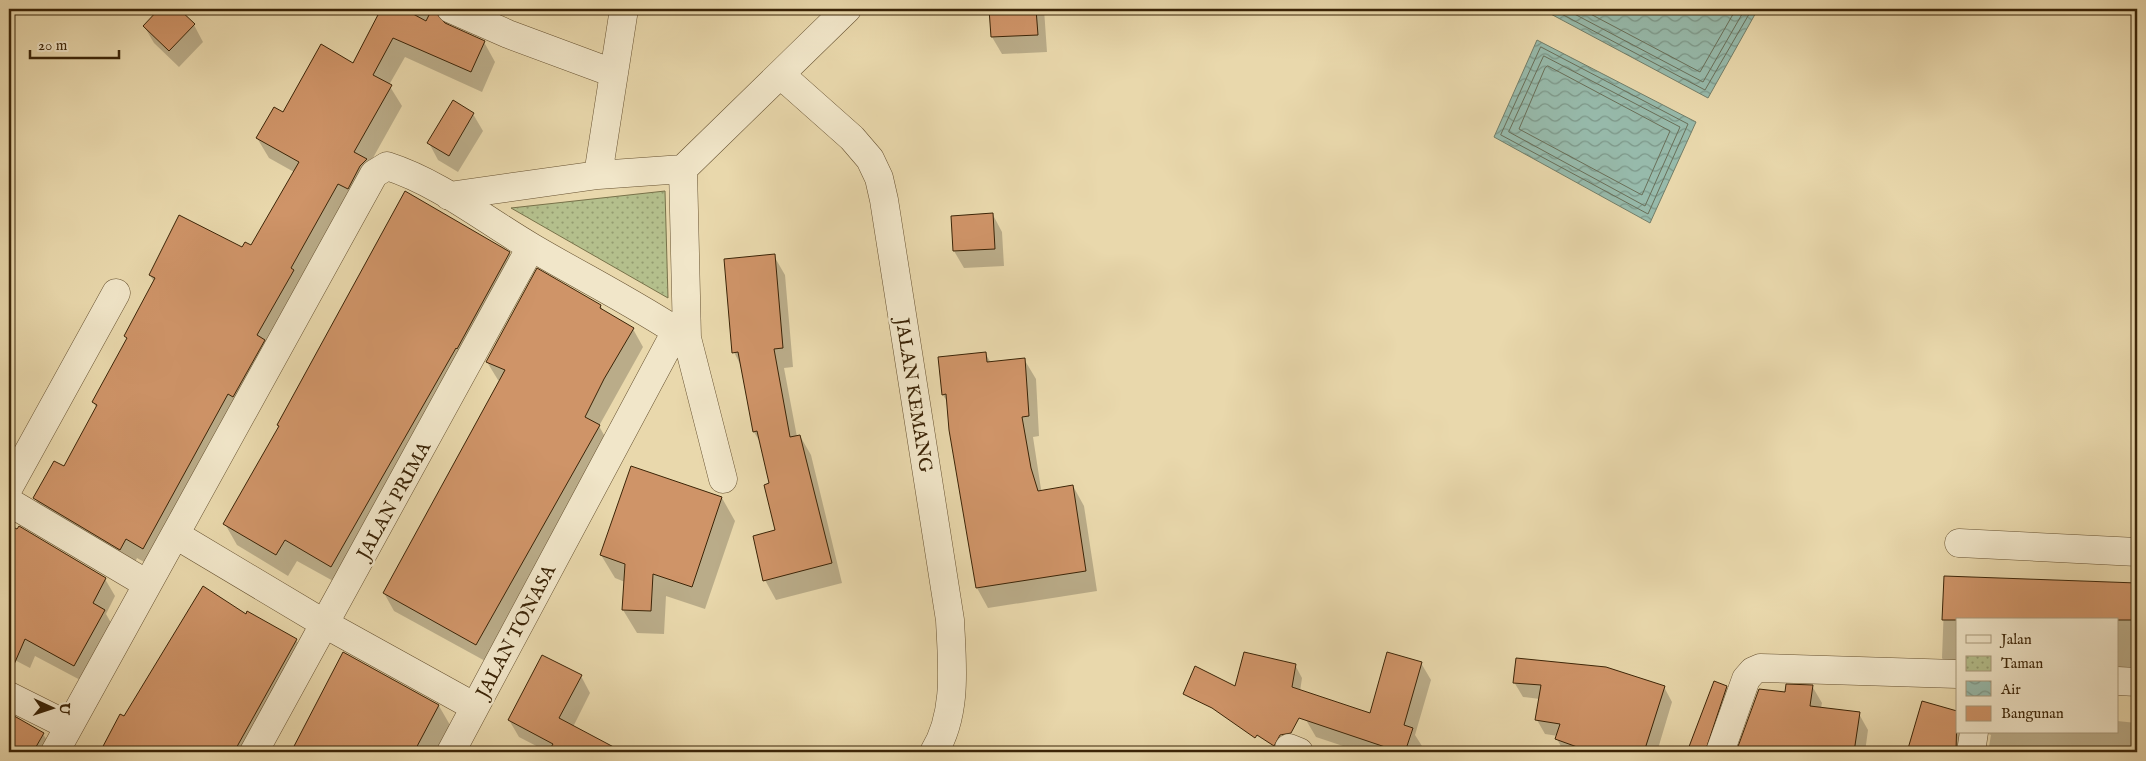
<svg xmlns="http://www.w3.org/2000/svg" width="2146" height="761" font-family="'IM FELL English',serif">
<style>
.park{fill:url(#park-dots);stroke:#78724a}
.water{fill:url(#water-waves);stroke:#727e69}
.shadow{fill:#0003}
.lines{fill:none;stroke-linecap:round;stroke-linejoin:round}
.shore{stroke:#696f59;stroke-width:1}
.building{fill:#cf9468;stroke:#3b2407}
.minor-casing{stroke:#665130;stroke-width:29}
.minor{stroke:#f1e6c9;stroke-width:28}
.labels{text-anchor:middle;stroke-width:5;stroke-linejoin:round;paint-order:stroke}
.street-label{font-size:19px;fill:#3b2407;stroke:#f1e6c9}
</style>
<defs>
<pattern id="park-dots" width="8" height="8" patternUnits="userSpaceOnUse" patternTransform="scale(1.25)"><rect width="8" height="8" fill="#b4bf8c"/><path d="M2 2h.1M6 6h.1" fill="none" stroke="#949b70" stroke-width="1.8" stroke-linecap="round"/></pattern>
<pattern id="water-waves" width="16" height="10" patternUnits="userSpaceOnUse" patternTransform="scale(1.25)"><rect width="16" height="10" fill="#97baab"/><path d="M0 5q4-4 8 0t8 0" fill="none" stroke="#7c9789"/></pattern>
</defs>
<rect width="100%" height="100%" fill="#e9d8ac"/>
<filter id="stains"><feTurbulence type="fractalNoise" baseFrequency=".004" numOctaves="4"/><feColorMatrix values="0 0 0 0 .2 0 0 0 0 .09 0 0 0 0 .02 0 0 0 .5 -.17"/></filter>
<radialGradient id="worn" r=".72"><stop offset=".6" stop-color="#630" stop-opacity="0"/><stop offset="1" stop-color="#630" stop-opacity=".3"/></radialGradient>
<!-- park -->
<path class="park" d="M665,191L668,298L511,208Z"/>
<!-- water -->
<path class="water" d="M1549,9H1758L1708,98L1547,12Z
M1537,40L1696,122L1650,223L1494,137Z"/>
<!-- shadow -->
<path class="shadow" d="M161,9H177L194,25L203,42L179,67L154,43L144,26Z
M382,9H458L447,26L484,42L495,62L482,92L405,57L389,85L402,106L369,165L155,568L137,558L132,569L46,518L35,498L64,468L97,409L93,402L128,339L126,336L154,282L150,275L252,247L294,172L269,158L257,138L283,113L353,65Z
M990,9H1044L1047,52L1002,54L992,37Z
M473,114L483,131L458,172L438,160L429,143Z
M406,193L509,253L522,275L344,587L297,561L288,576L237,545L225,524L280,427L279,425Z
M993,215L1002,232L1004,266L964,268L954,251L952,217Z
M774,256L785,275L793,367L784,368L797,437L800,436L811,455L842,583L776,600L765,580L776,531L770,484L761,444L754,432L741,366L734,352Z
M600,305L604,312L633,329L643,347L599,426L609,444L487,662L394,611L384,593L500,381L498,380L487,362Z
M985,353L991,363L1024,359L1036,379L1039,436L1033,437L1041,489L1042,491L1073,486L1084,506L1097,591L988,608L977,588L948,403L943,395Z
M722,498L735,521L705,609L666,596L664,634L637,633L623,610L625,582L615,578L601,555Z
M9,525L105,579L115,596L106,614L114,628L84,682L35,656L30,668L9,657Z
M1945,577L2137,585V696L2117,695V620H1957V684L1942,658Z
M246,616L296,640L307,659L255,752H101L120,716L124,718Z
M343,653L439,706L450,725L435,752H293Z
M1421,663L1431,680L1415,735L1422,746L1420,752H1361L1316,737L1306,720L1371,715Z
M1295,665L1302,678L1299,698L1282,722Z
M581,676L590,693L573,727L595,738L603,752H548L519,737L509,720Z
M1514,682L1664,687L1672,702L1657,752H1564L1557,739L1558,736L1545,734L1537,720L1540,699L1523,697Z
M1715,683L1726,687L1736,703L1718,752H1689Z
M1812,686L1822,703L1821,708L1859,714L1868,730L1865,752H1738L1760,691L1786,693Z
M1923,702L1957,712V732H2117V721L2137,723V752H1988L1991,735L1986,733L1967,752H1909Z
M9,714L43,734L53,750L51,752H9Z"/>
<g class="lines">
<!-- shore -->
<path class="shore" d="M1552,9L1705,90L1752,9
M1565,9L1703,82L1745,9
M1581,9L1700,72L1736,9
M1541,47L1688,124L1648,214L1501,135Z
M1544,56L1680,127L1645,206L1509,132Z
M1548,66L1670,131L1642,195L1519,129L1545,68Z"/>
</g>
<!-- building -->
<path class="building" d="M159,9H179L195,24L169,51L143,26Z
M381,9H404L426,21L431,11L437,14L445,23L485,41L471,72L393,38L373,75L392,85L354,152L367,159L360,166L348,189L338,184L291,268L294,270L257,335L265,340L233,397L228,394L143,549L126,539L120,550L33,498L54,461L64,466L97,405L92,402L127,338L124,336L155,278L149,275L179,215L242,247L245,242L251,245L299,162L256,138L274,107L283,112L321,44L353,63Z
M989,9H1036L1038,35L991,37Z
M453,100L474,113L449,156L427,143Z
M405,191L510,252L457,349L456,348L331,567L285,540L276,555L223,524L279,426L277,425Z
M993,213L995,249L953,251L951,216Z
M775,254L783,348L774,349L790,437L800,435L832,563L763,581L753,536L775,530L764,485L769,483L757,431L753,432L738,352L732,353L724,259Z
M537,268L601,305L600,308L634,328L604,379L585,417L600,425L476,645L383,593L505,370L486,362Z
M986,352L987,362L1025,358L1029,416L1022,417L1031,468L1038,491L1073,485L1086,571L976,588L949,430L946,394L942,395L938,357Z
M631,466L722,497L692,587L653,574L651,611L622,610L625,564L600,555Z
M9,525L17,529L19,526L106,578L93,603L105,610L74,666L25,639L9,676Z
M1944,576L2137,583V620H1942Z
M203,586L246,614L247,611L297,639L234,752H100L120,714L124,716Z
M343,652L439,705L414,752H291Z
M1244,652L1296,664L1292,687L1370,713L1387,652L1422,662L1404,725L1413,728L1405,752H1400L1299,718L1291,733L1280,735L1274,746L1257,735L1255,738L1212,708L1183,694L1195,666L1235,686Z
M542,655L582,675L559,718L623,752H548L553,744L508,720Z
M1516,658L1606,667L1665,686L1644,752H1591L1555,739L1560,724L1535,720L1541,685L1513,683Z
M1714,681L1727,686L1705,752H1687Z
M1786,684L1813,685L1810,706L1860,712L1854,752H1736L1759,689L1785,692Z
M1922,701L1957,711L1956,752H1907Z
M9,713L44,733L33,752H9Z"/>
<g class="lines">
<!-- minor casing -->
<g class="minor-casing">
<path id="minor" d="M451,9L508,34L613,73
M781,75L852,138L870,159L879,178L884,200L950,620C952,663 958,713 934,752
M683,169L687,338L723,479
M598,175L624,9
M449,196L598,175L683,169L847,9
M9,487L116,293
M9,502L147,584
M176,535L325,624L475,707L676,331
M1959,543L2137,552
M2117,681L2137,682
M9,696L69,726
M1289,748L1299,752
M55,752L374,174L387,166C440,183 485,220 533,248C584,278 638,305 687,338
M254,752L531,247
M451,752L475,707
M1720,752L1746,679L1753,671L1760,668L1957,674
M1971,752L1974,732"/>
</g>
<!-- minor -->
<use href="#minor" class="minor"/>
</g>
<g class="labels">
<!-- street labels -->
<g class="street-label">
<text transform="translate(915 395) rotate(81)" y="7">JALAN KEMANG</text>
<text transform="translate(393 500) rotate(-61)" y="7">JALAN PRIMA</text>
<text transform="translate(515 631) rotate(-62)" y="7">JALAN TONASA</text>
</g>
</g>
<!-- margin -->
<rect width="2146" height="761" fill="none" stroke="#e9d8ac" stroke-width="30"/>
<rect x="10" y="10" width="2126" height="741" fill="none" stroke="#3b2407" stroke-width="2.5"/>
<rect x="15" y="15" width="2116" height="731" fill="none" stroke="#3b2407"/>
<!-- legend -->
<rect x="1956" y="618" width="162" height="115" fill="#f1e6c9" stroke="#a8987b"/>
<rect x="1966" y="635" width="25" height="8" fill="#f1e6c9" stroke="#a8987b"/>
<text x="2001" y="644" font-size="15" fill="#3b2407">Jalan</text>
<rect x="1966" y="656" width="25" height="15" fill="url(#park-dots)" stroke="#a8987b"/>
<text x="2001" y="668" font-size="15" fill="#3b2407">Taman</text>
<rect x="1966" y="681" width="25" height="15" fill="url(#water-waves)" stroke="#a8987b"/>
<text x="2001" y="694" font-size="15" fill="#3b2407">Air</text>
<rect x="1966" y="706" width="25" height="15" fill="#cf9468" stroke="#a8987b"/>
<text x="2001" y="718" font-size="15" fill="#3b2407">Bangunan</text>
<!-- north arrow -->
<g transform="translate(52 708) rotate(93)" stroke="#f1e6c9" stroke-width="4" paint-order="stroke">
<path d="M0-4L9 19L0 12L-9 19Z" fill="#3b2407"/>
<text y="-8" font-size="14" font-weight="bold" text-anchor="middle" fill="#3b2407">U</text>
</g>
<!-- scale -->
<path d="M30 50v8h89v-8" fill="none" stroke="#3b2407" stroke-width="2.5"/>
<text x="38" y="50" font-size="15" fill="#3b2407" stroke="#f1e6c9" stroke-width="4" paint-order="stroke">20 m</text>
<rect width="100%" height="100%" filter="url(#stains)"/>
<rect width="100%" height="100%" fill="url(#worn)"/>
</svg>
